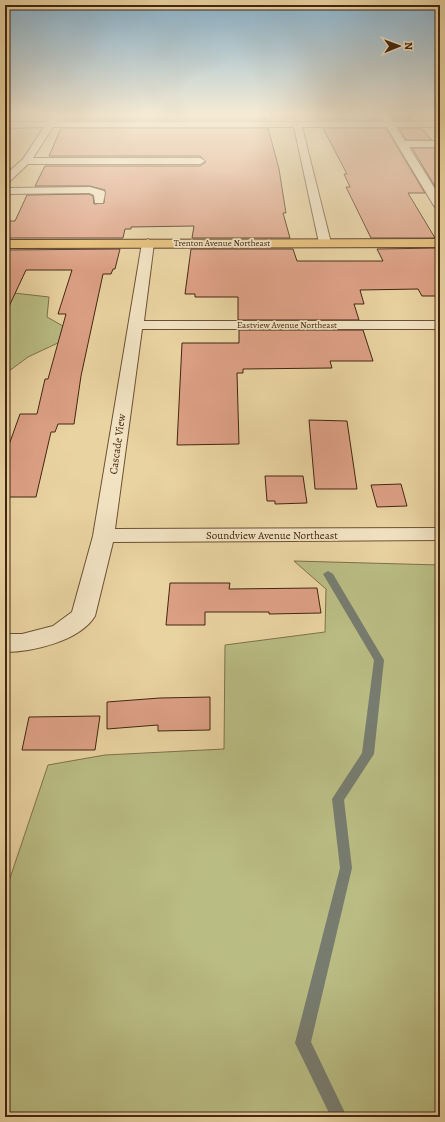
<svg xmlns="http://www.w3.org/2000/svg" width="445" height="1122" font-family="Alegreya,serif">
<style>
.green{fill:#b9bc83;stroke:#7e714a}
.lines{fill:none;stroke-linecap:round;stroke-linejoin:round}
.stream{fill:#777c6f;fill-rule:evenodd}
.building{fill:#dda085;stroke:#422610}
.minor-casing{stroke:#6c5134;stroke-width:2}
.major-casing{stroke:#422610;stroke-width:2}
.minor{fill:#f1e2c2;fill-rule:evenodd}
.major{fill:#e4ba70;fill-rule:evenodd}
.labels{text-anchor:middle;stroke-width:3.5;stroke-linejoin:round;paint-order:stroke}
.far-street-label{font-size:9px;fill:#422610;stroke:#f1e2c2}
.street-label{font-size:11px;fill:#422610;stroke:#f1e2c2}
</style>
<rect width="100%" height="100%" fill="#e9d3a1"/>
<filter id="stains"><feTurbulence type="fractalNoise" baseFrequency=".005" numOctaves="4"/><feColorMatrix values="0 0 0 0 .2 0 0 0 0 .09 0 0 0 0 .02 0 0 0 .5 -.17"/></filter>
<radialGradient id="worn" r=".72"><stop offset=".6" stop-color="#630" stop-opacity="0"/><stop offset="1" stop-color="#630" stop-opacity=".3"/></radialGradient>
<!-- green -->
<path class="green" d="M5,292L49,297L47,317L77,334L28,357L5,374Z
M294,561L440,565V1117H5V893L48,765L105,755L224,749L225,645L325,632L326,589Z"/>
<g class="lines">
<!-- stream -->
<path class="stream" d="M328,571L333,574L384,660L374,754L344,800L352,868L311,1042L347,1117H331L295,1043L340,868L332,799L362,753L374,660L323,574Z"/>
</g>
<!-- building -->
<path class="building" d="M67,114H264L266,120H64Z
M316,114H379L382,120H319Z
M390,114H406L412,120H394Z
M61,128H268L279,169L286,213H283L290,238H192L194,226L131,227V229H125L123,238H5V221H15L27,195L89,194L93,196L94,204L104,203L105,190L90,186H35L45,166H200L206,162L200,156H49Z
M323,128H386L425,193H408L435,238H371L346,187H350L344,174H347Z
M399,128H421L432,140H406Z
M412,148H440V193H439Z
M440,248V296H422L418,289L360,290L364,304H354L359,320H238V297H195V294H185L191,249H293L297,261H383L377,249Z
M120,249L115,269H113L111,274H103L81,376L74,424H58L55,432H51L36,497H5V456L20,414H37L45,379H48L66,314H58L72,270H26L5,315V250Z
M239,330H363L373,361H330L332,368L243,369V373H237L239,444L177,445L182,343H239Z
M309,420L347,421L357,489H315Z
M265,476H303L307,503L275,504V501H267Z
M401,484L407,506L377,507L371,485Z
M170,583H230L229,589L317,588L321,613L269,614V612H205V625H166Z
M210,697V730L158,731V725L107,729V702L160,698Z
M100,716L95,750H22L29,717Z"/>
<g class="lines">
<!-- minor casing -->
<g class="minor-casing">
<path id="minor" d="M53,114L61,115L56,122H384L380,114H388L393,122L440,121V127H396L405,141H440V147H409L440,197V209L434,206L387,127H302L331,243L325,247L319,243L294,127H53L33,158H200L205,161L200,164H28L9,182L5,183V175L23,159L44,127L5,128V122H48Z
M90,187L104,191L105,193L103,203H95L94,195L89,193L5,194V188Z
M148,239L154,243L144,321H440V329H142L115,529L440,528V540L113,542L95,616C80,641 32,652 5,652V634H22L53,626L72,612L93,536L142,243Z"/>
</g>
<!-- major casing -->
<g class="major-casing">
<path id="major" d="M440,239V247L5,248V240Z"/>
</g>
<!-- minor -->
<use href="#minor" class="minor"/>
<!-- major -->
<use href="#major" class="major"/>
</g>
<!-- sky -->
<linearGradient id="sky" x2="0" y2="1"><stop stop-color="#89b5d1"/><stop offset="0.42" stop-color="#f5ebd5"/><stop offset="1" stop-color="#f5ebd5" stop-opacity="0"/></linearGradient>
<rect width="445" height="272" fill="url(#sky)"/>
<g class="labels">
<!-- far-street labels -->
<g class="far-street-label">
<text x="222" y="246">Trenton Avenue Northeast</text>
<text x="287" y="328">Eastview Avenue Northeast</text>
</g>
<!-- street labels -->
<g class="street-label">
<text transform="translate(117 444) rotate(-82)" y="4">Cascade View</text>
<text x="272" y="539">Soundview Avenue Northeast</text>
</g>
</g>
<!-- margin -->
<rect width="445" height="1122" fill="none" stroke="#e9d3a1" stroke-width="20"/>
<rect x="6" y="6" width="433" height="1110" fill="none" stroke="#422610" stroke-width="2"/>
<rect x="10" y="10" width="425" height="1102" fill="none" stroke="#422610"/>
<!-- north arrow -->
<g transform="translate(399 46) rotate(89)" stroke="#f1e2c2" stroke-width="3" paint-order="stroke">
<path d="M0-3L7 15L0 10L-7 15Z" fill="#422610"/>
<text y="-6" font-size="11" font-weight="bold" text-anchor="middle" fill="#422610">N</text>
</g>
<rect width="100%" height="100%" filter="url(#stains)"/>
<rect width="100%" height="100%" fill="url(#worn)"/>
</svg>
